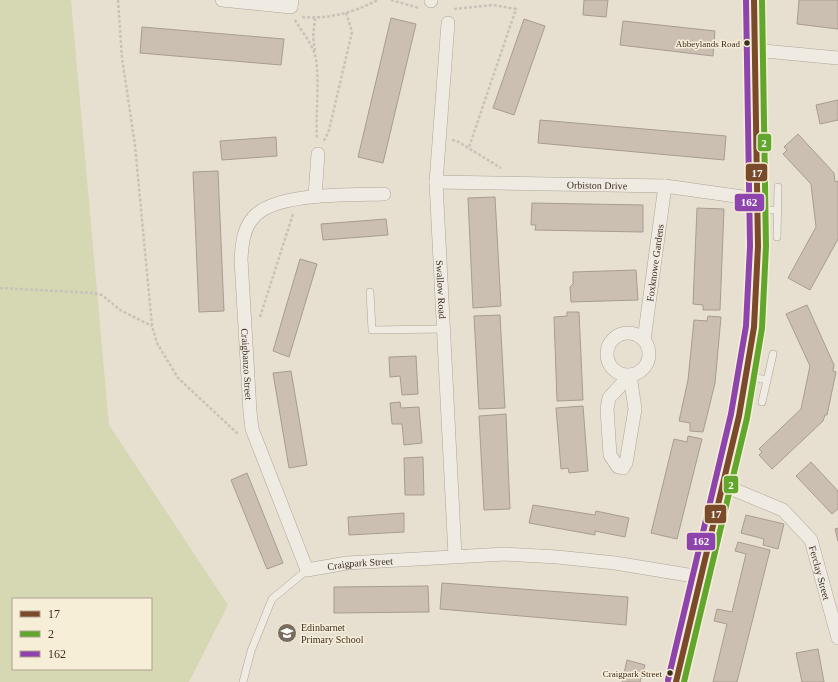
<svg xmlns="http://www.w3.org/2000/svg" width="838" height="682" font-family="'Times New Roman',serif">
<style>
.green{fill:#d6d7b3;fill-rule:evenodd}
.building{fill:#cbbfb2;stroke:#a89c90}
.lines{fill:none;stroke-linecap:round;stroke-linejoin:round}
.lane-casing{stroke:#ada599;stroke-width:8}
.street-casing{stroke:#ada599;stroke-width:14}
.secondary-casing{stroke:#9c958a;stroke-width:20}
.path{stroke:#c8c2b9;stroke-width:2.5;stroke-dasharray:3 2;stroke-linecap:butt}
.lane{stroke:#efebe3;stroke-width:7}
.street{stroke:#efebe3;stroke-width:13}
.secondary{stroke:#efebe3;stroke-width:19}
.bus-1-casing{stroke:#f7eed8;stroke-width:9}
.bus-2-casing{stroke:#f7eed8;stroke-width:9}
.bus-3-casing{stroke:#f7eed8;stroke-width:9}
.bus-1{stroke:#7a4b2a;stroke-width:6}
.bus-2{stroke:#61a62d;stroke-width:6}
.bus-3{stroke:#8e44ad;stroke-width:6}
.bus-dot{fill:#3d2e20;stroke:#f7eed8;stroke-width:1.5}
.labels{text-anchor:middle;stroke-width:3;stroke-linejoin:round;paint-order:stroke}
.bus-label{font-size:9px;fill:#3d2e20;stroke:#f7eed8;text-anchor:end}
.street-label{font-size:10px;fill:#3d2e20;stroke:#f7eed8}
.poi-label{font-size:10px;fill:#3d2e20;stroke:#f7eed8;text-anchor:start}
.line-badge{stroke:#f7eed8;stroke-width:1.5}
.badge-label{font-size:11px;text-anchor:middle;font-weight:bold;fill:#fff}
</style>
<rect width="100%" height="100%" fill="#e7e0d1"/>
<!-- green -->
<path class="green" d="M0,0H71L109,425L228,605L189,682H0ZM13,599H151V669H13Z"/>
<!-- building -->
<path class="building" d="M584,0H608L606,17L583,15Z
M799,0H838V29L797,24Z
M391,18L416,24L383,163L358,157Z
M524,19L545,26L514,115L493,108Z
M623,21L715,31L713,56L620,45Z
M142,27L284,39L281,65L140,53Z
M838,100V120L820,124L816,105Z
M540,120L726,136L724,160L538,143Z
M798,134L834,173L835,182L838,181V239L810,290L788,278L816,227L811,184L783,154L787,150L784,147Z
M276,137L277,156L222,160L220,141Z
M218,171L224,311L199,312L193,172Z
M495,197L501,306L473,308L468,198Z
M532,203L643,205V232L535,230L536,225H531Z
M697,208L724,209L720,310H703V305L693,304Z
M386,219L388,235L323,240L321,224Z
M300,259L317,264L289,357L273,351Z
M636,270L638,300L571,302L570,287L573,284V272Z
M807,305L834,365L833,371L836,372L827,415H825L823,421L772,469L759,455L762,452L759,449L801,409L810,366L786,314Z
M567,312H579L583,400L557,401L554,317L567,316Z
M500,315L505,408L479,409L474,316Z
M708,316L721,317L715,383L703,432L690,431V423L679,421L688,380L694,320L707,321Z
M416,356L418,394L402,395L400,376L390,377L389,357Z
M291,371L307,465L289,468L273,373Z
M400,402L401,408L419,407L422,443L404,445L402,424H392L390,403Z
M583,406L588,471L569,473L568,468L561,469L556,408Z
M506,414L510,509L484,510L479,416Z
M688,436L702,439L677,539L651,533L674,439L687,442Z
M423,457L424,495H405L404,458Z
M811,462L838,491V509L832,514L796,476Z
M247,473L283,563L267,569L231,480Z
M533,505L595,515L596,511L629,518L625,537L595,531V535L529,523Z
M404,513V532L349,535L348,517Z
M746,515L784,524L778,549L763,545L764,539L741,533Z
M838,528V541L835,529Z
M738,542L770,550L737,682H713L727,624L714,621L717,609L732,612L746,554L735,551Z
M442,583L628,597L626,625L440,609Z
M428,586L429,612L334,613V587Z
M818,649L824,682H802L796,653Z
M627,660L645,665L640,682H622Z"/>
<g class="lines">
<!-- lane casing -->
<g class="lane-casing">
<path id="lane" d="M758,210H777
M777,237L778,187
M370,292L372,330L444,329
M747,376L767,380
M762,402L773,354
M243,682L251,651L272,599L307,570"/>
</g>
<!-- street casing -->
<g class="street-casing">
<g id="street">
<path d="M222,0L291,7L292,0"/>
<path d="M431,0V1"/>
<path id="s1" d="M448,23L436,182L455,556"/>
<path d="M754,50L838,58"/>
<path id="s2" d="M436,182L665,186L757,199"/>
<path id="s3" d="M384,194C352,195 273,192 253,218C243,229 242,245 241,259L250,412L252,429L307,570L347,563L505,554L557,557L615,563L700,577"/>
<path d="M315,196L318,154"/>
<circle cx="628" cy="354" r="21"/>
<path id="s4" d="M644,340L665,186"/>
<path d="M630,375L635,409L626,463L623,468L618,467L610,455L607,409L609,398Z"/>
<path id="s5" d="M723,485L783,510L811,540L838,638"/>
</g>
</g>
<!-- secondary casing -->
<g class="secondary-casing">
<path id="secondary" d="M676,682L739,416L754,327L758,246L754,0"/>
</g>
<!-- path -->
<path class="path" d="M118,0L122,58L135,145L152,326L157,343L178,378L238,434
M391,0L419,8
M454,9L493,5L516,9L469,147
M302,17C330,19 352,13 378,0
M295,20C301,30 310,41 314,52C321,70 315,117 317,139
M315,51L313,37L315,18
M452,140L457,141L501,168
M324,141L329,130L352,32L346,12
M0,288L94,293L102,295L120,310L152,326
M260,317L293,214"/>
<!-- lane -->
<use href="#lane" class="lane"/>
<!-- street -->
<use href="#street" class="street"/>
<!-- secondary -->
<use href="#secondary" class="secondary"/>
<!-- bus-1 casing -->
<g class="bus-1-casing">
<path id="bus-1" d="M676,682L739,416L754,327L758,246L754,0"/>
</g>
<!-- bus-2 casing -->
<g class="bus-2-casing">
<path id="bus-2" d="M684,682L747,418L762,328L766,246L762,0"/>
</g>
<!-- bus-3 casing -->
<g class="bus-3-casing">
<path id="bus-3" d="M668,680L731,414L746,326L750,246L746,0"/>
</g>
<!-- bus-1 -->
<use href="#bus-1" class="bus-1"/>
<!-- bus-2 -->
<use href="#bus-2" class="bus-2"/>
<!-- bus-3 -->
<use href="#bus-3" class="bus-3"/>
</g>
<!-- icons -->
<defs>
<g id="school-disc" transform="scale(1)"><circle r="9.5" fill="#786c5e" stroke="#f7eed8"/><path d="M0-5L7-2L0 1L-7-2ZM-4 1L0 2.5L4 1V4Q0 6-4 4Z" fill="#fff"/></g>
</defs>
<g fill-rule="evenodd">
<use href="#school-disc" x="287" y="633"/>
</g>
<!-- markers -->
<g class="bus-dot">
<circle cx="747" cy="43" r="3.5"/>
<circle cx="670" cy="673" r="3.5"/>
</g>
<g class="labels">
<!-- bus labels -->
<g class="bus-label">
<text x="740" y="47">Abbeylands Road</text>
<text x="662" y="677">Craigpark Street</text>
</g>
<!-- street labels -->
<g class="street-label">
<text dy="4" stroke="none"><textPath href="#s2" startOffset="161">Orbiston Drive</textPath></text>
<text dy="4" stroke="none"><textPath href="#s4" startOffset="78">Foxknowe Gardens</textPath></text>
<text dy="4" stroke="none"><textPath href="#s1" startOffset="267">Swallow Road</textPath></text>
<text dy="4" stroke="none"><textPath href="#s3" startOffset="285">Craigbanzo Street</textPath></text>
<text dy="4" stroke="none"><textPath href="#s3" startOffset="555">Craigpark Street</textPath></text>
<text dy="4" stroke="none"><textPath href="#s5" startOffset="140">Ferclay Street</textPath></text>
</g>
<!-- poi labels -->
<g class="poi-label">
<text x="301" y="631">Edinbarnet<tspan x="301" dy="12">Primary School</tspan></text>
</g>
</g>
<g class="line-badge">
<rect x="757" y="133" width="15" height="19" rx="4" fill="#61a62d"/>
<rect x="745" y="163" width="23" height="19" rx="4" fill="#7a4b2a"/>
<rect x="734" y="193" width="31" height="19" rx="4" fill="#8e44ad"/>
<rect x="723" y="475" width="16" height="19" rx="4" fill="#61a62d"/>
<rect x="704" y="504" width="23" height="20" rx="4" fill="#7a4b2a"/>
<rect x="686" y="532" width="30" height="19" rx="4" fill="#8e44ad"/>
</g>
<g class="badge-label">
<text x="764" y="147">2</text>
<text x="757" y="177">17</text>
<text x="749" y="206">162</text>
<text x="731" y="489">2</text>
<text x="716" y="518">17</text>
<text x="701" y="545">162</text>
</g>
<!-- legend -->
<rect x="12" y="598" width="140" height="72" fill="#f7eed8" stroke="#ada18e"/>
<rect x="20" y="611" width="20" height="6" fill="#7a4b2a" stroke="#ada18e"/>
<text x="48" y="618" font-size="12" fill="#3d2e20">17</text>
<rect x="20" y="631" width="20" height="6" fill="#61a62d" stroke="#ada18e"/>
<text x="48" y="638" font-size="12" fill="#3d2e20">2</text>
<rect x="20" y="651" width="20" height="6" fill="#8e44ad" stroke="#ada18e"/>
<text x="48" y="658" font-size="12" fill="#3d2e20">162</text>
</svg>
